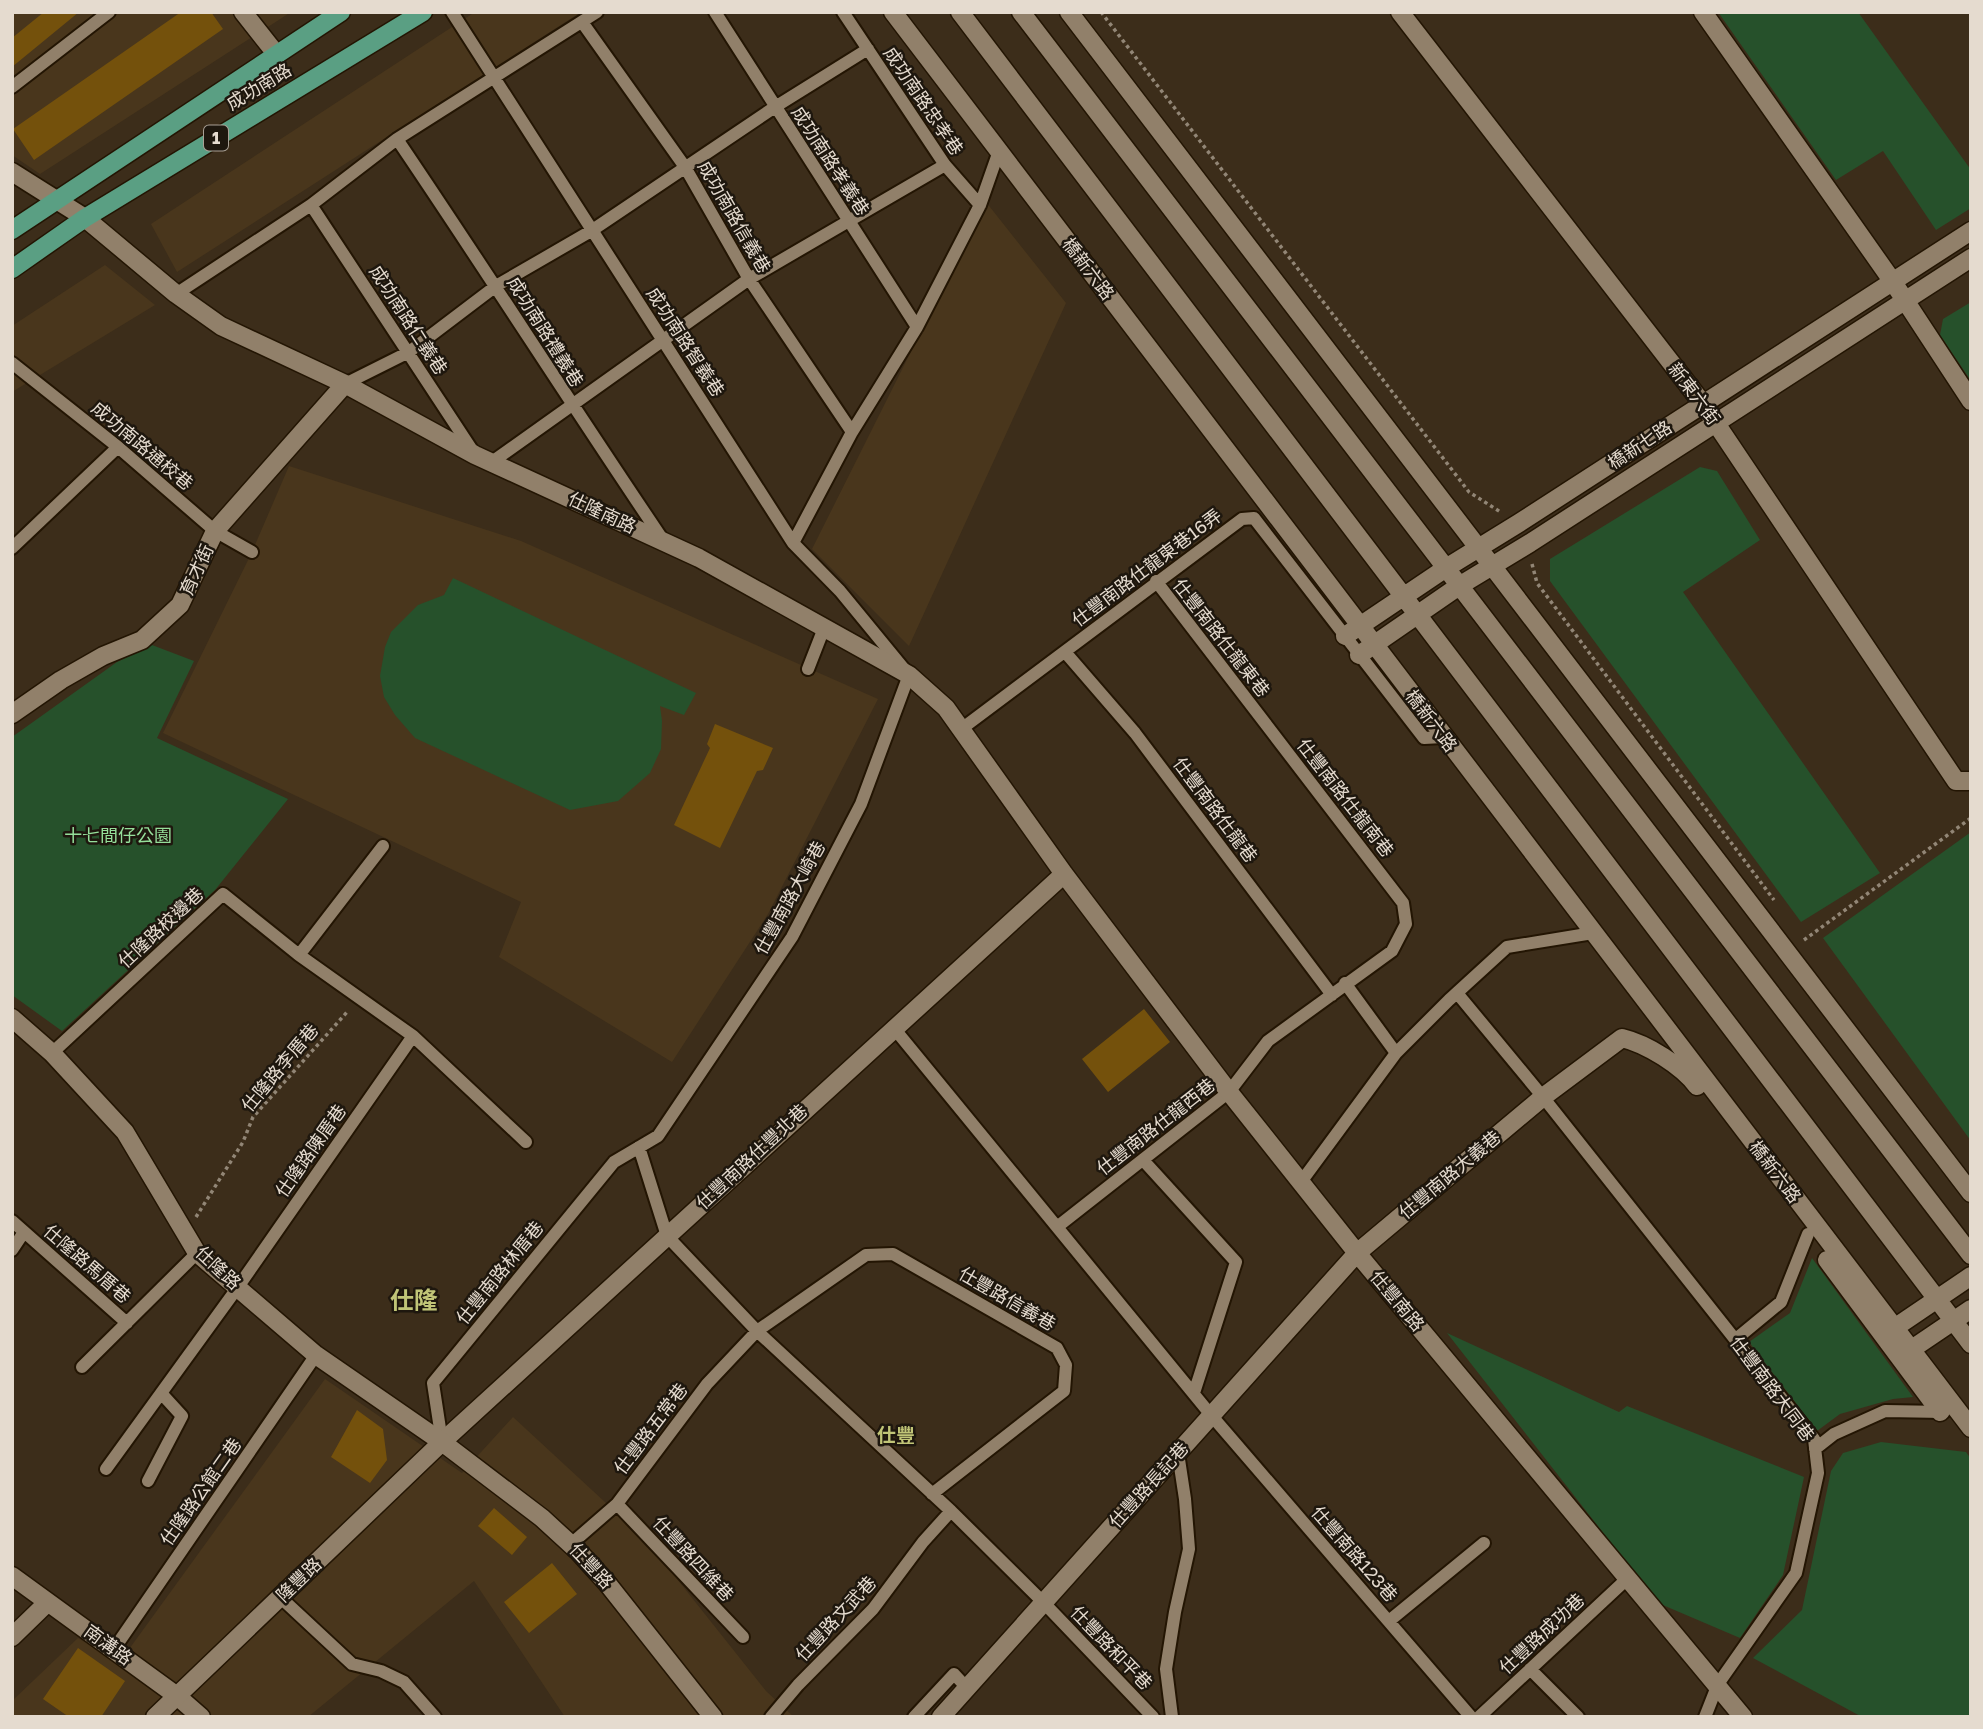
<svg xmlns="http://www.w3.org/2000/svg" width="1983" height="1729" font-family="'Golos Text','Noto Sans TC',sans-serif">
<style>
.built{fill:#49361c}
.green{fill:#26512b}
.building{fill:#74510c}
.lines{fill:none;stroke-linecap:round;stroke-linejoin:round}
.lane-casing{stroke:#231503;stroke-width:16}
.street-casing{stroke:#231503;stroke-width:21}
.secondary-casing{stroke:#231503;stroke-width:21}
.primary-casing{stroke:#231503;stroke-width:21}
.path{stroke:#928676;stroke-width:3.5;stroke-dasharray:3.5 3.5;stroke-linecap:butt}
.lane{stroke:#91806a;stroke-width:12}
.street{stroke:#91806a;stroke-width:18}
.secondary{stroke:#91806a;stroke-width:18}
.primary{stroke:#5a9f83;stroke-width:18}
.labels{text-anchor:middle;stroke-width:5;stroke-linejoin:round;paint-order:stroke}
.shield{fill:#1e170e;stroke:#a9a095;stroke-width:2}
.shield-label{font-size:16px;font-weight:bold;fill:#e5dbcf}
.street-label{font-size:18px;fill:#e5dbcf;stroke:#1e170e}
.park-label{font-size:18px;fill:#95df9a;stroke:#1e170e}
.neighbourhood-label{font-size:19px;font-weight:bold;fill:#c1c577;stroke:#1e170e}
.district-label{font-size:24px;font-weight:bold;fill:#c1c577;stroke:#1e170e}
</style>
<rect width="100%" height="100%" fill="#3c2d1a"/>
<!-- built -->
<path class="built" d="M12,12H291L40,174L12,155Z
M475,12H581L177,272L151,224Z
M986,202L1066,303L909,646L812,549Z
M105,265L155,305L12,392V326Z
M289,466L521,541L878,699L768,914L672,1062L499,957L521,902L163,733L252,552Z
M325,1379L462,1473L513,1417L646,1540L766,1691L794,1717H565L474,1581L308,1717H12V1701L78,1638L119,1663Z"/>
<!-- green -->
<path class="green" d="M1718,12H1858L1971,170V208L1936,230L1883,151L1836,180Z
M1971,302V381L1940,335L1943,319Z
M1700,467L1717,471L1760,540L1683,592L1880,873L1801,922L1550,581V559Z
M453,578L696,693L684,715L660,706L662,721L661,749L650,773L618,801L570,810L415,738L395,715L384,697L380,676L385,647L391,632L418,605L444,595Z
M152,645L194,661L157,738L288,799L215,890L62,1031L12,995V737L117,662Z
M1971,832V1141L1823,938Z
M1812,1258L1913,1397L1893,1399L1840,1414L1817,1431L1749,1342L1790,1313Z
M1447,1333L1619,1412L1627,1406L1804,1477L1783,1575L1740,1638L1658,1603Z
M1881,1442L1966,1452L1971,1459V1717H1862L1753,1658L1802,1610L1831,1471L1843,1453Z"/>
<!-- building -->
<path class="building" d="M44,12H79L12,67V38Z
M181,12H211L223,29L34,160L13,129Z
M715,724L773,748L763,770L757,771L720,848L674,825L710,748L707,744Z
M1144,1009L1170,1042L1108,1092L1082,1059Z
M357,1410L383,1429L387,1460L370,1483L331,1457Z
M494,1508L527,1537L512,1555L478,1526Z
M552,1563L577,1594L529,1633L504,1602Z
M78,1648L125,1681L101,1717H69L43,1699Z"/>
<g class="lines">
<!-- lane casing -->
<g class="lane-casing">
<path id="lane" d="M715,12L917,327
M843,12L945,165L980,205
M582,22L685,167L749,279L852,432
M12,87L109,12
M397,139C487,272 573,407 663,540
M311,205L474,453
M176,294L311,205L397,139L597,12
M12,363L118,447L215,531L252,552
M345,384L409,352L496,286L591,231L775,107L868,49
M492,462L749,279L945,165
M793,543L852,432L917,327L980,205L999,151
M12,548L118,447
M1065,652L1135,733L1332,995
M808,669L824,628
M960,730L1242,519L1254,518L1424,738L1443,737
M299,955L383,846
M1345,983L1396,1053
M1457,993L1543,1097L1814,1439L1818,1473L1796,1573L1718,1684L1705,1717
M893,1027L1211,1415L1471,1717
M52,1053L223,894L299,955L413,1036L526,1142
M639,1147L667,1236L757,1331L951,1511L1044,1603L1153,1717
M1143,1160L1236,1262L1194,1393
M1301,1182L1396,1053L1449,1000L1507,947L1593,933
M12,1221L127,1323
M1057,1227L1229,1092L1268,1041L1392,951L1406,924L1403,903L1156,581
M12,1250L24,1232
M1736,1339L1781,1302L1808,1234
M82,1367L197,1253
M442,1442L433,1383L614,1162L658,1136L792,937L861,804L909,675L840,591L793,543L452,12
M1815,1449L1834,1434L1885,1411L1944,1412
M106,1469L238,1287L413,1036
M148,1481L182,1416L161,1393
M617,1504L743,1637
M571,1544L617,1504L707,1384L757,1331L866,1255L893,1254L1057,1348L1066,1365L1064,1391L932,1494
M280,1597L352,1664L381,1671L404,1682L435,1717
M1389,1621L1484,1543
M114,1649L316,1355
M1530,1669L1578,1717
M771,1717L798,1685L873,1609L923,1542L951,1511
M914,1717L954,1674L967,1688
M1172,1717L1166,1669L1175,1612L1189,1549L1185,1499L1178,1453
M1479,1717L1629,1577"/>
</g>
<!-- street casing -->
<g class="street-casing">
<path id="street" d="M243,12L277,55
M893,12L1971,1428
M960,12L1971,1344
M1021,12L1971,1255
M1069,12L1971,1193
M1400,12L1703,404L1956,781H1971
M1703,12L1893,282L1971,401
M12,172L85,218L176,294L221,326L345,384L475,455L699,558L909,675L946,708L1064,874L1229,1092L1357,1253L1743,1717
M1345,636L1446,568L1519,523L1971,231
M1359,655L1459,586L1530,543L1971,258
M12,714L61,680L103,656L142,640L180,605L215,531L345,384
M1827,1260L1940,1412
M1884,1335L1971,1276
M1903,1355L1971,1309
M442,1442L1064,874
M12,1576L177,1696L201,1717
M12,1637L48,1602
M941,1717L1357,1253L1543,1097L1622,1038C1647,1044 1682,1066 1697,1086"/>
</g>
<!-- secondary casing -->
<g class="secondary-casing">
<path id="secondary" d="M12,1018L52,1053L125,1132L197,1253L316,1355L442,1442L542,1518L578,1551L607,1583L713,1717
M155,1717L442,1442"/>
</g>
<!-- primary casing -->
<g class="primary-casing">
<path id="primary" d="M12,230L341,12
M12,269L85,218L423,12"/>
</g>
<!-- path -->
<path class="path" d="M1101,12L1469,492L1502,513
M1532,564L1537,583L1774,900
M1804,940L1971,818
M196,1217L243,1142L253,1117L348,1011"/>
<!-- lane -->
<use href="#lane" class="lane"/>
<!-- street -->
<use href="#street" class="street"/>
<!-- secondary -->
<use href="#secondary" class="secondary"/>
<!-- primary -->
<use href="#primary" class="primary"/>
</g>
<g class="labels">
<!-- shield labels -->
<rect class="shield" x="204" y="125.5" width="24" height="25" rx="5"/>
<g class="shield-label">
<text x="216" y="144">1</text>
</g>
<!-- street labels -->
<g class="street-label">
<text transform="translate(259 87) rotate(-31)" y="6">成功南路</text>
<text transform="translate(923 101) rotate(56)" y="6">成功南路忠孝巷</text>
<text transform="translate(830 161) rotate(57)" y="6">成功南路孝義巷</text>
<text transform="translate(734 217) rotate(60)" y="6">成功南路信義巷</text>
<text transform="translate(1088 269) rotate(53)" y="6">橋新六路</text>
<text transform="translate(408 320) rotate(57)" y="6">成功南路仁義巷</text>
<text transform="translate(545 332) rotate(58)" y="6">成功南路禮義巷</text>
<text transform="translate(685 342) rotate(57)" y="6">成功南路智義巷</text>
<text transform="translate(1694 394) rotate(53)" y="6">新東六街</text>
<text transform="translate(1640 445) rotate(-33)" y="6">橋新七路</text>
<text transform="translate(142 446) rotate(40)" y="6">成功南路通校巷</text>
<text transform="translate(602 513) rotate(25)" y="6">仕隆南路</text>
<text transform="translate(1147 568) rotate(-37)" y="6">仕豐南路仕龍東巷16弄</text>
<text transform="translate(197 570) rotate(-65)" y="6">育才街</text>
<text transform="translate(1221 638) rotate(52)" y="6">仕豐南路仕龍東巷</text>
<text transform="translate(1431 721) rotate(53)" y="6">橋新六路</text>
<text transform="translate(1345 798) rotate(52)" y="6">仕豐南路仕龍南巷</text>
<text transform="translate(1215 810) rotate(53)" y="6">仕豐南路仕龍巷</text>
<text transform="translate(790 898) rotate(-61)" y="6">仕豐南路大崎巷</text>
<text transform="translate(161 928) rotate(-43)" y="6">仕隆路校邊巷</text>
<text transform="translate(280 1068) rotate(-50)" y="6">仕隆路李厝巷</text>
<text transform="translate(1156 1127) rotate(-38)" y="6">仕豐南路仕龍西巷</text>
<text transform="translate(311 1151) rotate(-55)" y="6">仕隆路陳厝巷</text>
<text transform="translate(752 1157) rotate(-43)" y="6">仕豐南路仕豐北巷</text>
<text transform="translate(1775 1172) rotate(53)" y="6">橋新六路</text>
<text transform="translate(1450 1175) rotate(-40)" y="6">仕豐南路大義巷</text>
<text transform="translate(87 1264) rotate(41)" y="6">仕隆路馬厝巷</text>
<text transform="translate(218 1268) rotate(43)" y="6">仕隆路</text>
<text transform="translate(500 1273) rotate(-51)" y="6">仕豐南路林厝巷</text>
<text transform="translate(1007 1299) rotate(30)" y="6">仕豐路信義巷</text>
<text transform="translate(1397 1301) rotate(50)" y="6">仕豐南路</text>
<text transform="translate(1772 1389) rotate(53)" y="6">仕豐南路大同巷</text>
<text transform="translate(651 1429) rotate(-53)" y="6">仕豐路五常巷</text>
<text transform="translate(1149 1485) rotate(-48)" y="6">仕豐路長記巷</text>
<text transform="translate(201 1492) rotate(-55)" y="6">仕隆路公館二巷</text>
<text transform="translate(1354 1554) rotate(49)" y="6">仕豐南路123巷</text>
<text transform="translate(693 1559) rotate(47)" y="6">仕豐路四維巷</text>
<text transform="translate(591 1566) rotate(47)" y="6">仕豐路</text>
<text transform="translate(299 1580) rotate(-44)" y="6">隆豐路</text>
<text transform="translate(836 1619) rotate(-47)" y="6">仕豐路文武巷</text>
<text transform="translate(1542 1634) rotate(-43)" y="6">仕豐路成功巷</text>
<text transform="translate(108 1645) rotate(36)" y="6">南溝路</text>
<text transform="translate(1111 1648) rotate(46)" y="6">仕豐路和平巷</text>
</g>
<!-- park labels -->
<g class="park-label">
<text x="118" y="842">十七間仔公園</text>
</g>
<!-- neighbourhood labels -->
<g class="neighbourhood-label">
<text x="896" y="1442">仕豐</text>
</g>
<!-- district labels -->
<g class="district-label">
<text x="414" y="1309">仕隆</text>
</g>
</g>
<!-- border -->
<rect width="1983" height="1729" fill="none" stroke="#e5dbcf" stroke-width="28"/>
</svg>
